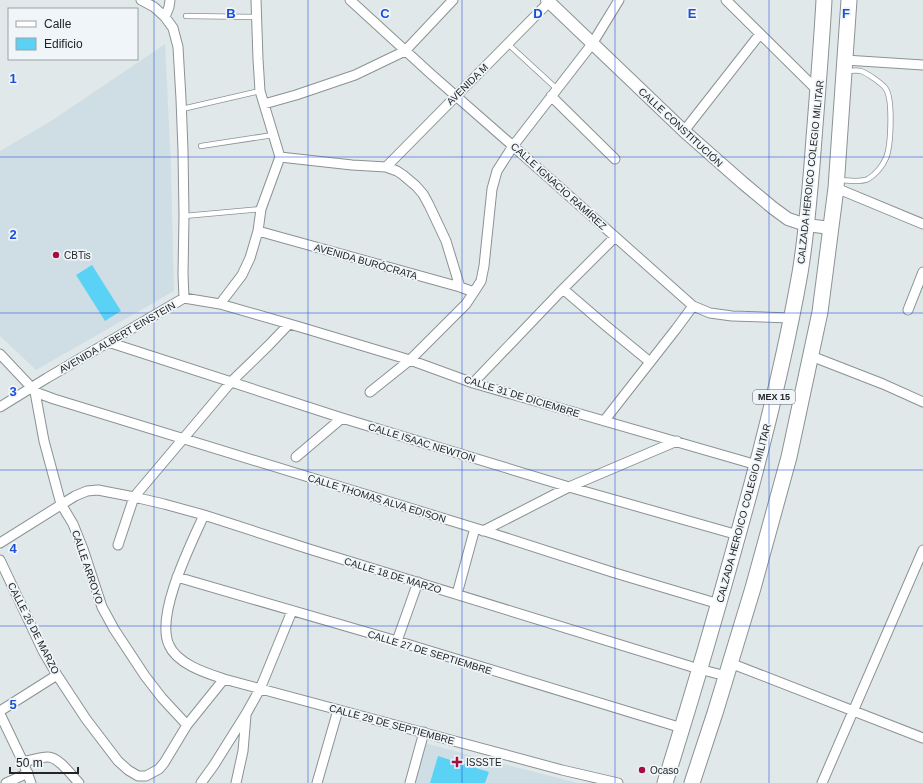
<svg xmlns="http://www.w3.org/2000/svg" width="923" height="783" font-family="Arial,sans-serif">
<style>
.built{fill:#cfdee4}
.building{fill:#5ad2f5}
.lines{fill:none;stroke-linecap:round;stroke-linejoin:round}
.service-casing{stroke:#8b9294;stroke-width:6}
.minor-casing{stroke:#8b9294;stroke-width:11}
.tertiary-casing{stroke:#8b9294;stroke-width:14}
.primary-casing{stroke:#8b9294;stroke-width:17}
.service{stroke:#fff;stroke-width:4.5}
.minor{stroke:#fff;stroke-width:9}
.tertiary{stroke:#fff;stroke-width:12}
.primary{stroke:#fff;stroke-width:15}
.grid{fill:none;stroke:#1d4ed8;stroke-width:1;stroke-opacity:0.55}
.poi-dot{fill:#a60e42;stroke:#eff5f8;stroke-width:1.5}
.labels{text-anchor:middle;stroke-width:3.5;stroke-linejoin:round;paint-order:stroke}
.shield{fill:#eff5f8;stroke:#606365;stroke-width:1}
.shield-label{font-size:9px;font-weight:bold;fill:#232526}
.street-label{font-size:10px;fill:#232526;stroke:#eff5f8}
.poi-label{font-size:10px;fill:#232526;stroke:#eff5f8;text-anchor:start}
.grid-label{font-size:13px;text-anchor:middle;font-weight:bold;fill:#1d4ed8;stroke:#eff5f8;stroke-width:3.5;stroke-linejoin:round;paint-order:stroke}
</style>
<rect width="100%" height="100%" fill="#e1e8ea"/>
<!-- built -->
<path class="built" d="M165,44L171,166L174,291L36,370L0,336V151L51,121Z
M425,743L484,759L578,783H414Z"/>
<!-- building -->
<path class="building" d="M92,265L121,311L105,321L76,275Z
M438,756L489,772L485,783H430Z"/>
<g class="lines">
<!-- service casing -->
<g class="service-casing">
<path id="service" d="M186,16L256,17
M508,44L557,89
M182,109L260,91
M201,146L273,135
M838,180C847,180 860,183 868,179C876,174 882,167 886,158C891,146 893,100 886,89C883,84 867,73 861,71C857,70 851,71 846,71
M184,216L261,209"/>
</g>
<!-- minor casing -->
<g class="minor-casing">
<path id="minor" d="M141,0L154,7L165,17L173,28L178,47L181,99L183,150L184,216L183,274L184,298
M350,0L432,75L513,146L693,306L710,313L732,316L791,318
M726,0L818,91
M165,17L169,7L170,0
M845,60L923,65
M551,96L615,159
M264,104L296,95L355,75L405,51L453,0
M684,131L760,34
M280,157L352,165L386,167L397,171L403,175L416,186L423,194L429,205L446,241L460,287
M386,167L549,2
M836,188L923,224
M258,231L460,287L474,292
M563,289L605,325L650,362
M220,304L242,275L250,258L258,231L261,209L280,157L260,91L258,59L256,0
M908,310L923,272
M108,342L342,418L569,487L738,535
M0,354L32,388L35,392L44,441L61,504L73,524L83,549L102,607L114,629L145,676L162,698L187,725
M811,356L883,384L923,402
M473,383L563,289L615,237
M35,392L54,399L491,533L615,573L719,604
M370,392L410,360L466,304L474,292L481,281L484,266L492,189L497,171L513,146L592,44L619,0
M0,407L47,378L184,298L220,304L300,327L410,360L473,383L757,465
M604,421L676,329L693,306
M296,457L342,418
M204,515C191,544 155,615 169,645C177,664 206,673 224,679L562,770L618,783
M483,531L569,487L677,441
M0,543L75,496L87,491L98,490L134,497L164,504L204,515L309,549L699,669L726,676
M118,545L134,497L231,382L269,345L289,324
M0,560L43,651L57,675L86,719L118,761L128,770L138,776H146L159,769L164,763L187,725L224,679
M177,577L397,641L682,728
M457,594L475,528
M397,641L418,582
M730,663L923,738
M0,711L57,675
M0,714L23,762L31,783
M23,762C31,760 40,757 48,757C59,757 72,776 79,783
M6,783L28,773
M201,783L214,765L246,714L260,689L292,611
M236,783L243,751L246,715
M317,783L338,710
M410,783L424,732
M822,783L923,550"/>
</g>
<!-- tertiary casing -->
<g class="tertiary-casing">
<path id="tertiary" d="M547,0L684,131L743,183L773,208L788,219L806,225L831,228"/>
</g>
<!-- primary casing -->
<g class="primary-casing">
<path id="primary" d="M665,783C692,697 717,611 741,524C764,441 785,358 800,273C806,237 809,201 812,165C816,110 821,55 824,0
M692,783L715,713L753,588L789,457L820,312L836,188L849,0"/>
</g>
<!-- service -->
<use href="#service" class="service"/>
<!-- minor -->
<use href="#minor" class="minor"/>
<!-- tertiary -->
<use href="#tertiary" class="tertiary"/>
<!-- primary -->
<use href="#primary" class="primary"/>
</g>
<!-- grid -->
<path class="grid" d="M154,0V783M308,0V783M462,0V783M615,0V783M769,0V783M0,157H923M0,313H923M0,470H923M0,626H923"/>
<!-- markers -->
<g class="poi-dot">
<circle cx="56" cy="255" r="4"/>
<path d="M455 756h4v4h4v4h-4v4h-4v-4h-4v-4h4z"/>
<circle cx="642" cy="770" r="4"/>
</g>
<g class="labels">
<!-- shield labels -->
<rect class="shield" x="753" y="390" width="42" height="14" rx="3"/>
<g class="shield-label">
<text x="774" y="400">MEX 15</text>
</g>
<!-- street labels -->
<g class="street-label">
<text transform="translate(467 84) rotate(-45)" y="4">AVENIDA M</text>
<text transform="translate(681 127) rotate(43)" y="4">CALLE CONSTITUCIÓN</text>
<text transform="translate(810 172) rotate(-84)" y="4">CALZADA HEROICO COLEGIO MILITAR</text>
<text transform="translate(559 186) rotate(42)" y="4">CALLE IGNACIO RAMÍREZ</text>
<text transform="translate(366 261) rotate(16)" y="4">AVENIDA BURÓCRATA</text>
<text transform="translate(117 337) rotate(-30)" y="4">AVENIDA ALBERT EINSTEIN</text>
<text transform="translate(522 396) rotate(17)" y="4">CALLE 31 DE DICIEMBRE</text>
<text transform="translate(422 442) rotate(17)" y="4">CALLE ISAAC NEWTON</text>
<text transform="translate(377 498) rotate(17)" y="4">CALLE THOMAS ALVA EDISON</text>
<text transform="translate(743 513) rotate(-75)" y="4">CALZADA HEROICO COLEGIO MILITAR</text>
<text transform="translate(88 567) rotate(71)" y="4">CALLE ARROYO</text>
<text transform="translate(393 575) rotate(17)" y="4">CALLE 18 DE MARZO</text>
<text transform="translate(34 628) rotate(63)" y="4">CALLE 26 DE MARZO</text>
<text transform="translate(430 652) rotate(17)" y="4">CALLE 27 DE SEPTIEMBRE</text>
<text transform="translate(392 724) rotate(15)" y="4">CALLE 29 DE SEPTIEMBRE</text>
</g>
<!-- poi labels -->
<g class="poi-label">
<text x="64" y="259">CBTis</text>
<text x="466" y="766">ISSSTE</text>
<text x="650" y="774">Ocaso</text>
</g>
</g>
<g class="grid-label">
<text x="231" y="18">B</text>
<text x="385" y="18">C</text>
<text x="538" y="18">D</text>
<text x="692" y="18">E</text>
<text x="846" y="18">F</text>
<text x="13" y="83">1</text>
<text x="13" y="239">2</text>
<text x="13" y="396">3</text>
<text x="13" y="553">4</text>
<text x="13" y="709">5</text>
</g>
<!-- legend -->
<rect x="8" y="8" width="130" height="52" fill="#eff5f8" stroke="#9da2a4"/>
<rect x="16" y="21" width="20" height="6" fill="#ffffff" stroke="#9da2a4"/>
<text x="44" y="28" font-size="12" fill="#232526">Calle</text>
<rect x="16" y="38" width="20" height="12" fill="#5ad2f5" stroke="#9da2a4"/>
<text x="44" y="48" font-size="12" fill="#232526">Edificio</text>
<!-- scale -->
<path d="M10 767v6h68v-6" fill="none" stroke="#232526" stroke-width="2"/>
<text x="16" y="767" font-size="12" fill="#232526" stroke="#eff5f8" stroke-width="3" paint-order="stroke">50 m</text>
</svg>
